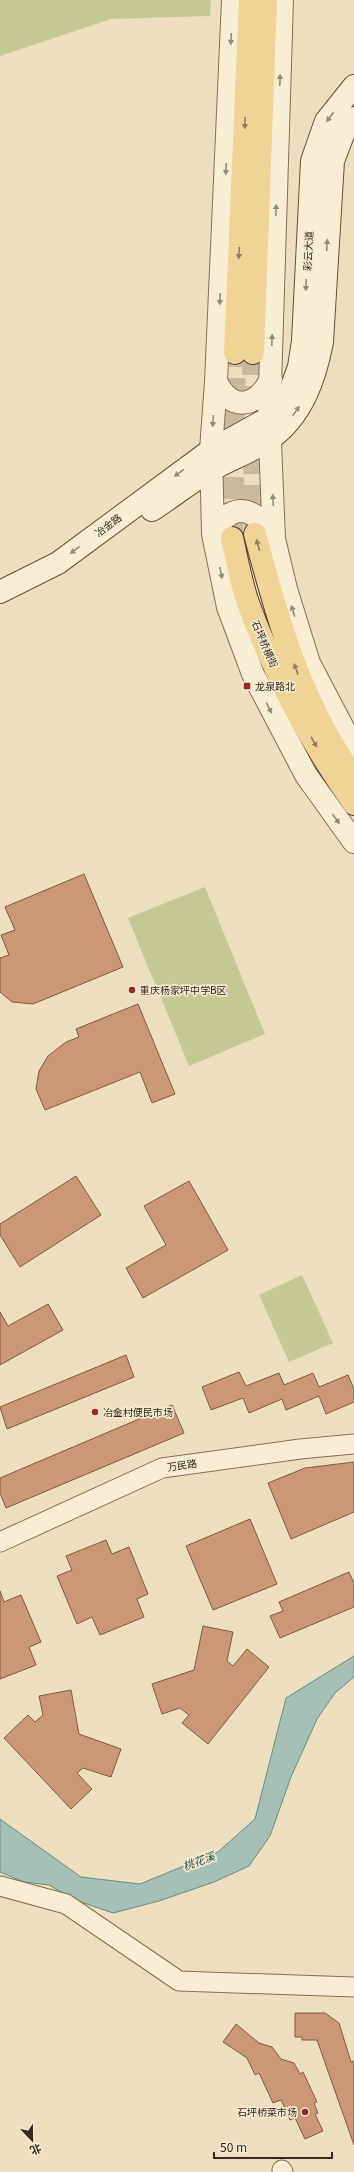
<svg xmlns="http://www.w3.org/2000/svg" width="354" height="2172" font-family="Georgia,'Noto Sans SC',serif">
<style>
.green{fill:#c5ca94}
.water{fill:#a3bfb6;stroke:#6a8c83}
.building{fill:#ca9876;stroke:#84593f}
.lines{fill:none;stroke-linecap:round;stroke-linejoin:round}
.primary-tunnel{stroke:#c8ba9f;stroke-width:22;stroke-dasharray:22 11;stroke-linecap:butt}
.minor-casing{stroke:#856f58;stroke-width:21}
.tertiary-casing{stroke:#856f58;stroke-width:24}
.secondary-casing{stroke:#67503c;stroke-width:24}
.primary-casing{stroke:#533e2d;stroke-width:24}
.minor{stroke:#f8ecd2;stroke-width:19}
.tertiary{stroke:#f8ecd2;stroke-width:22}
.secondary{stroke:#f8ecd2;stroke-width:22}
.primary{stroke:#f0d397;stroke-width:22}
.oneway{fill:#968a77}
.oneway2{fill:#927e5a}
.poi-dot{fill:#93292c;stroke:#f4e9cf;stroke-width:1.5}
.labels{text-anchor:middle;stroke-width:3.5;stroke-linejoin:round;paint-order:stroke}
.street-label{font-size:10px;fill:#35281c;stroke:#f4e9cf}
.poi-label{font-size:10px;fill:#35281c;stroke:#f4e9cf;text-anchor:start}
.water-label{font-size:11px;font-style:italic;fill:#2c5551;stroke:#f4e9cf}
</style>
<rect width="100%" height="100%" fill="#eddec0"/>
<!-- green -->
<path class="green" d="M0,0H211L210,16L111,19L0,56Z
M205,887L265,1034L189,1066L128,918Z
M302,1275L333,1343L289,1362L259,1295Z"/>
<!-- water -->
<path class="water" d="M354,1656V1677L335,1693L317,1719L291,1777L270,1836L249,1866L214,1882L159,1901L113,1913L75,1900L49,1885L24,1882L0,1872V1819L81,1877L140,1884L218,1852L255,1819L286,1698Z"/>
<!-- building -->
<path class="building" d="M84,874L123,967L33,1004L12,1002L0,992V958L9,955L1,935L15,930L5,907Z
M138,1004L175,1094L152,1103L140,1072L45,1110L36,1089L39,1071L48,1056L66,1042L79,1037L76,1029Z
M76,1176L101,1215L20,1267L0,1235V1224Z
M189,1181L228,1250L143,1298L126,1268L166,1245L144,1206Z
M48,1304L63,1330L0,1365V1312L8,1326Z
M126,1355L134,1377L7,1429L0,1407Z
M239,1372L246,1386L279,1373L284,1385L313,1373L319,1387L348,1375L354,1389V1402L326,1414L319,1396L286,1410L282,1399L249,1413L243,1398L211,1410L202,1387Z
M172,1405L184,1433L6,1508L0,1493V1478Z
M354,1462V1512L291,1539L268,1483L305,1468Z
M250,1519L277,1584L213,1610L186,1546Z
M106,1540L112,1554L129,1547L148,1594L137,1599L144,1617L100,1635L92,1617L77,1624L57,1576L72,1570L66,1556Z
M349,1572L354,1583V1607L280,1638L270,1616L283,1611L279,1602Z
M0,1591L4,1602L21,1595L41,1642L29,1647L36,1665L0,1679Z
M203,1626L233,1632L227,1661L233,1666L247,1649L269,1667L208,1744L182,1723L189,1715L180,1708L162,1714L152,1684L194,1670Z
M71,1690L79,1734L121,1749L111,1777L83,1768L77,1773L92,1789L71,1809L4,1738L28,1715L35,1722L43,1715L39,1696Z
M295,2013H325L339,2023L351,2062L354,2061V2145L317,2040H302V2037H295Z
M236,2024L259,2043L272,2047L281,2059L294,2063L300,2074L303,2072L317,2102L314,2103L318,2113L315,2114L323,2131L305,2139L295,2118L290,2120L281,2100L273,2103L259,2073L255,2075L247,2058L223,2042Z"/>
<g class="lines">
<!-- primary-tunnel -->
<path class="primary-tunnel" d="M253,353L255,532
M232,532L235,353"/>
<!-- minor casing -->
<g class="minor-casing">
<path id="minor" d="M0,1542L162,1468L300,1449L354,1444
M0,1886L66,1904L179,1981L354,1987
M282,2170L283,2172"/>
</g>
<!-- tertiary casing -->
<g class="tertiary-casing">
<path id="tertiary" d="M233,0L216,382L211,450L213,534L228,607L253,674L306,775L354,842
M282,0L269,418L274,539L286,589L309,663L354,749
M216,382C232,412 256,408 271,379
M213,534C233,498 257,508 274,539"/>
</g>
<!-- secondary casing -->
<g class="secondary-casing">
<path id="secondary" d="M152,510C172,497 192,481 213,469C231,459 253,451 270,439C302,416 315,379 322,342L333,161L344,132L354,118
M0,592L58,563L211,450L269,418L289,394L299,367L303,341L312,161L326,121L354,86"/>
</g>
<!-- primary casing -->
<g class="primary-casing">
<path id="primary" d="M235,353L250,0
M253,353L266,0
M255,534C277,618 302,705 354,777
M232,538C237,560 241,583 248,603C274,674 311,743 354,804"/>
</g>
<!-- minor -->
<use href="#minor" class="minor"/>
<!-- tertiary -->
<use href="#tertiary" class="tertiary"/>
<!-- secondary -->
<use href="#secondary" class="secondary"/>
<!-- primary -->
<use href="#primary" class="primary"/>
</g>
<!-- one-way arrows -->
<defs><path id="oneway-solid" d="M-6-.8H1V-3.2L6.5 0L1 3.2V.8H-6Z"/></defs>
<g class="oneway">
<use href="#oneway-solid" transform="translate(231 39) rotate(93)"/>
<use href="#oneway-solid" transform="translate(280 80) rotate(-88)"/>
<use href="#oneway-solid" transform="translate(330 117) rotate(127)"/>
<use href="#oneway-solid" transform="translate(226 169) rotate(93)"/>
<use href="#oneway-solid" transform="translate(276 210) rotate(-88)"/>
<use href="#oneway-solid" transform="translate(327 245) rotate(-87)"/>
<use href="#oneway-solid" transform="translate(306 285) rotate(93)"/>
<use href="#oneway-solid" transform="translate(220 299) rotate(93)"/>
<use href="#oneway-solid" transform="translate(272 340) rotate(-88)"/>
<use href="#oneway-solid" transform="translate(296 411) rotate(-54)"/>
<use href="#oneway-solid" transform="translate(213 421) rotate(94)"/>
<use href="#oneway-solid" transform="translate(179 473) rotate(144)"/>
<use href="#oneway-solid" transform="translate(273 500) rotate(-93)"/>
<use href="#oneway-solid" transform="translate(75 550) rotate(143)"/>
<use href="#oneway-solid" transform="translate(221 573) rotate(78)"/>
<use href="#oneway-solid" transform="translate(293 611) rotate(-107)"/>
<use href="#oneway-solid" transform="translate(269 708) rotate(63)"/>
<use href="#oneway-solid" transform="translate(336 819) rotate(54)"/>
</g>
<g class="oneway2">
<use href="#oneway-solid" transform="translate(245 123) rotate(92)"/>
<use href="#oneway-solid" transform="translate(239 253) rotate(92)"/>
<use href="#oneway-solid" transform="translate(258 545) rotate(-105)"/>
<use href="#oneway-solid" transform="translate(296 669) rotate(-110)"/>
<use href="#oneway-solid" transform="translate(314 742) rotate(61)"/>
</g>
<!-- markers -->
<g class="poi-dot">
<rect x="243" y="682" width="8" height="8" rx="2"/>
<circle cx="132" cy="990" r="4"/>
<circle cx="95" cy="1412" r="4"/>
<circle cx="305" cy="2112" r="4"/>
</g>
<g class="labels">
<!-- street labels -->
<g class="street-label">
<text transform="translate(308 251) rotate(-87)" y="4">彩云大道</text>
<text transform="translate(108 525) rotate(-37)" y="4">冶金路</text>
<text transform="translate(265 644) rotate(67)" y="4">石坪桥横街</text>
<text transform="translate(182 1465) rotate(-8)" y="4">万民路</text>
</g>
<!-- poi labels -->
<g class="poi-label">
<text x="255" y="690">龙泉路北</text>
<text x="140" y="994">重庆杨家坪中学B区</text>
<text x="103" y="1416">冶金村便民市场</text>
<text x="297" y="2116" text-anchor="end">石坪桥菜市场</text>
</g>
<!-- water labels -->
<g class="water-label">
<text transform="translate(199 1861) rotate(-20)" y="4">桃花溪</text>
</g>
</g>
<!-- north arrow -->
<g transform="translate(32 2140) rotate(158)" stroke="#f4e9cf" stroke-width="3" paint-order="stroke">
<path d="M0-3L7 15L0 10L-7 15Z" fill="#35281c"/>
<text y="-6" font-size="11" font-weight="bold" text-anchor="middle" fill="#35281c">北</text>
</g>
<!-- scale -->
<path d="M214 2152v6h118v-6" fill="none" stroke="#35281c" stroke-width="2"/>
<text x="220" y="2152" font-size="12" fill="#35281c" stroke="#f4e9cf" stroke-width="3" paint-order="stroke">50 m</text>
</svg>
